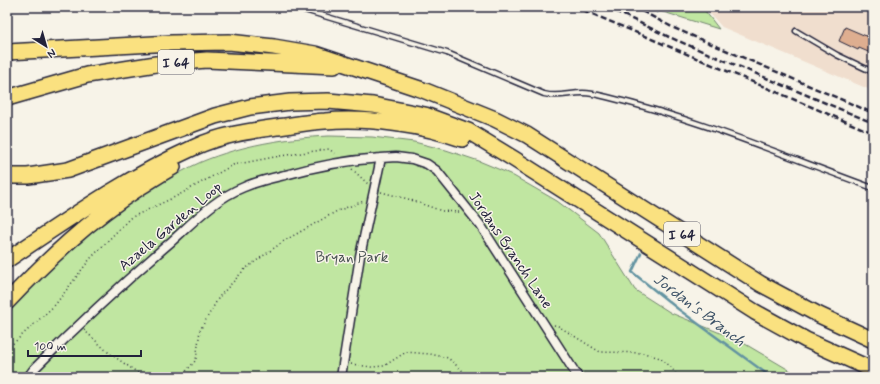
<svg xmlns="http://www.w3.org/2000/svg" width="880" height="384" font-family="Mynerve,sans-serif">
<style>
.built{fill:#f0dece}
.green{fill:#c0e6a1;stroke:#71846e}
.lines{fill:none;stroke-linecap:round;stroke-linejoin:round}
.stream{stroke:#6293a1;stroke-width:2.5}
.building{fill:#deae90;stroke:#22223b}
.lane-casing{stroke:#22223b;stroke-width:7}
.street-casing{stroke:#22223b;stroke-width:11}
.highway-casing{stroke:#22223b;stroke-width:18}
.path{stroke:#22223b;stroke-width:1.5;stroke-dasharray:1 3;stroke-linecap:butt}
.lane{stroke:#f7f3e8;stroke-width:4}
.street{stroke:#f7f3e8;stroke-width:8}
.highway{stroke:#fae180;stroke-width:15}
.rail{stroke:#22223b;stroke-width:2.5;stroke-dasharray:6 3;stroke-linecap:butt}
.labels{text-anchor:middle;stroke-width:3;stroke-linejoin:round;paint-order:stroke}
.shield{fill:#f7f3e8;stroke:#62616f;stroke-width:1}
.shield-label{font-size:14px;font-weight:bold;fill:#22223b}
.street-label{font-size:15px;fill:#22223b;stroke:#f7f3e8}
.park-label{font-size:15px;fill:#4a5354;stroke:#f7f3e8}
.water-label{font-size:16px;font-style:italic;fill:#3c5166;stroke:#f7f3e8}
</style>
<rect width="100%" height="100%" fill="#f7f3e8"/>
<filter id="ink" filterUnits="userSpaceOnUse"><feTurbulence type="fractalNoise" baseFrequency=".025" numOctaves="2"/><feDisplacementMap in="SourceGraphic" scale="8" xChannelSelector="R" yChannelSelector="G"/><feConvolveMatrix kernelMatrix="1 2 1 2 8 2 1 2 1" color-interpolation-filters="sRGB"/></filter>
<g filter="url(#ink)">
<!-- built -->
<path class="built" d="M704,7H873V91L722,27Z"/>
<!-- green -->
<path class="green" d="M649,7H702L719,29L650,8Z
M329,136L372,137L414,142L446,150L479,161L510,174L557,201L599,233L635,290L671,313L740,341L801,377H7V311C21,296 35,281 49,267C83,236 121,207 161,184C174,176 187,168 201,162C242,145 285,138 329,136Z"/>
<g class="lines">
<!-- stream -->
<path class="stream" d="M657,12L662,7
M641,253L632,272L678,309L771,377"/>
</g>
<!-- building -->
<path class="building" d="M845,27L873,39V54L859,48L858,50L839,41Z"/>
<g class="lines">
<!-- lane casing -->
<g class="lane-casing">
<path id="lane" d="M291,7L301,9L447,53L544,94C558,98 569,93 583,93C591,93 599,95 607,97C698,119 785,156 873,188
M796,31L837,55L873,72"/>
</g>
<!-- street casing -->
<g class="street-casing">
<path id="street" d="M381,158L396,157L412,159L427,164L437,171L481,226L578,377
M28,377L34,369C78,325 124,282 172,241C194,221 216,198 244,187C258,181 272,178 285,175C317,166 348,160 381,158L360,256L341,377"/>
</g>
<!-- highway casing -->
<g class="highway-casing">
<path id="highway" d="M7,52L172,43L229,42L274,47L315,54L423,90L495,119L527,135L761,284L819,315L873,340
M7,98L87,75L156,64L207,60L334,66
M7,176H28L68,170L215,116L250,107L290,102L328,101L373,105L425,115L468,131L514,159L755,312L806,340L873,370
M7,260C68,219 128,177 195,147C221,135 250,131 278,127C293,125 309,122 325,121C367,117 423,125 462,139
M7,302C47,260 89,220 139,188C150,181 161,173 173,167"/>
</g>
<!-- path -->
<path class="path" d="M352,169L368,184
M381,192L408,199L442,211L460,212
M554,325L558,326L600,352L644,353L660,358L671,367L678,377
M84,330L109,353L144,377
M7,349L55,305L90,259L130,218L175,197L233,165L280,156L329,149L337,155
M351,364L371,367L384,366L406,352L430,354L448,358L464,372L468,377
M181,377L196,360L200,330L219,297L245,269L284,241L337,211L364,201"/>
<!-- lane -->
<use href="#lane" class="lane"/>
<!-- street -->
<use href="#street" class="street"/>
<!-- highway -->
<use href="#highway" class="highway"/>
<!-- rail -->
<path class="rail" d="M576,7L873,133
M607,7L669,37L873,123
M634,7L674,28L873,113"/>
</g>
</g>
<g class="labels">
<!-- shield labels -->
<g class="shield">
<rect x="158" y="50" width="36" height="24" rx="3"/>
<rect x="664" y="222" width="36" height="24" rx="3"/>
</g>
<g class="shield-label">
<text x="176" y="67">I 64</text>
<text x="682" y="239">I 64</text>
</g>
<!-- street labels -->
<g class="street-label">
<text transform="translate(170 226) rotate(-40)" y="5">Azaela Garden Loop</text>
<text transform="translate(511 250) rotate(56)" y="5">Jordans Branch Lane</text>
</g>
<!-- park labels -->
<g class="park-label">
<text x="352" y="262">Bryan Park</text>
</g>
<!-- water labels -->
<g class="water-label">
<text transform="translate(700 309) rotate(37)" y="6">Jordan's Branch</text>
</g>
</g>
<!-- margin -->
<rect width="880" height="384" fill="none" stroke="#f7f3e8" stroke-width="24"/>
<rect x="12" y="12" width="856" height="360" fill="none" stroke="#22223b" stroke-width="1.5" filter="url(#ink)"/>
<!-- north arrow -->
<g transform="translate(46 46) rotate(143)" stroke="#f7f3e8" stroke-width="3" paint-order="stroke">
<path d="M0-3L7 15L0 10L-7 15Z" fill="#22223b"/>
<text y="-6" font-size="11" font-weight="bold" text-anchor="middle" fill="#22223b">N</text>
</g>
<!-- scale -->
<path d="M28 350v6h113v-6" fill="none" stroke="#22223b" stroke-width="2"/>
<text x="34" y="350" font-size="12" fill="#22223b" stroke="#f7f3e8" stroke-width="3" paint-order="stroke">100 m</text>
</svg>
